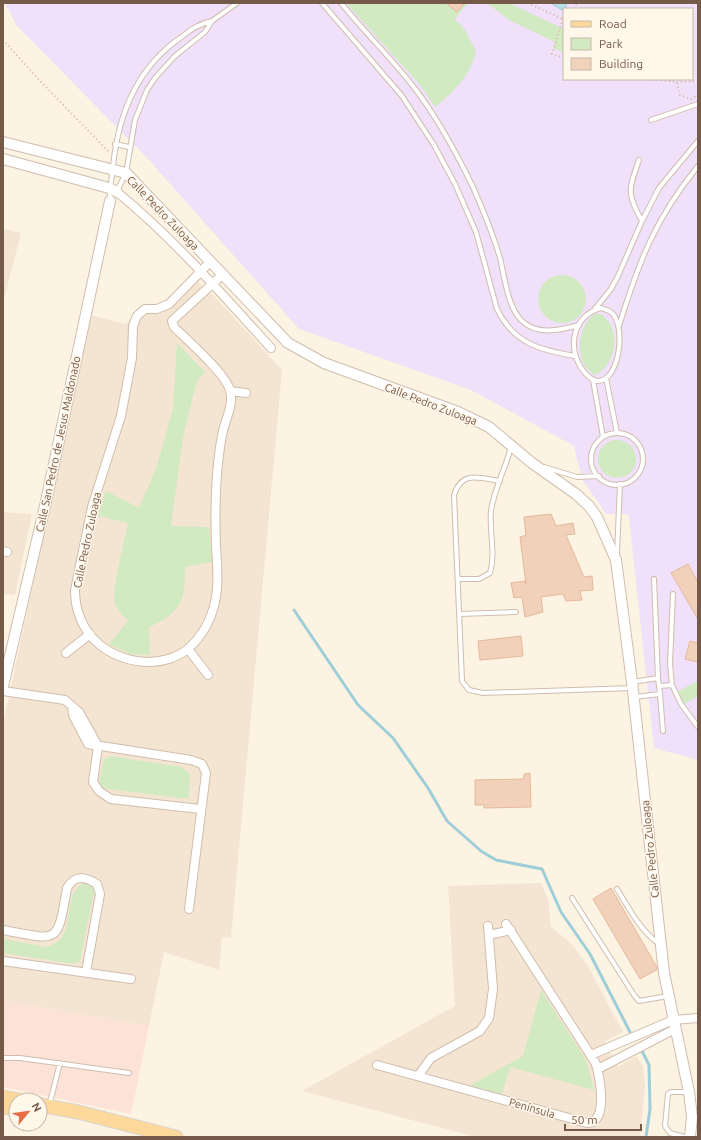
<svg xmlns="http://www.w3.org/2000/svg" width="701" height="1140" font-family="Ubuntu,sans-serif">
<style>
.residential{fill:#f4e5d2}
.commercial{fill:#fde3d7}
.education{fill:#f0e0f9;fill-rule:evenodd}
.green{fill:#d1eac2}
.water{fill:#b8dfe6;stroke:#9eced8}
.lines{fill:none;stroke-linecap:round;stroke-linejoin:round}
.stream{stroke:#9eced8;stroke-width:3}
.building{fill:#f2d1bb;stroke:#e5b89b}
.service-casing{stroke:#d0bdad;stroke-width:6}
.minor-casing{stroke:#d0bdad;stroke-width:10}
.tertiary-casing{stroke:#d0bdad;stroke-width:12}
.primary-casing{stroke:#dbd4d0;stroke-width:15}
.path{stroke:#d7b59e;stroke-width:2;stroke-dasharray:1 3;stroke-linecap:butt}
.service{stroke:#fff;stroke-width:4}
.minor{stroke:#fff;stroke-width:8}
.tertiary{stroke:#fff;stroke-width:10}
.primary{stroke:#fcd99b;stroke-width:13}
.labels{text-anchor:middle;stroke-width:3;stroke-linejoin:round;paint-order:stroke}
.street-label{font-size:11px;fill:#755949;stroke:#fff7ea}
</style>
<rect width="100%" height="100%" fill="#fcf3e3"/>
<!-- residential -->
<path class="residential" d="M3,229L21,233L3,303Z
M193,277L216,298L282,370L231,938L222,937L219,970L164,952L149,1026L3,1001V724L90,315L126,324L141,305L167,303Z
M3,512L32,514L15,595L3,594Z
M541,883L548,899L551,927L572,944L589,968L623,1032L605,1041L618,1067L636,1056L643,1066L645,1087L640,1137H476L302,1091L455,1006L448,886Z"/>
<!-- commercial -->
<path class="commercial" d="M3,1001L149,1026L131,1114L3,1087Z"/>
<!-- education -->
<path class="education" d="M5,3H698V760L654,748L629,517L627,514H606L582,479L574,446L471,390L299,329L148,159L17,26ZM564,9H692V79H564Z"/>
<!-- green -->
<path class="green" d="M346,3H468L455,19L465,30L476,51C471,75 454,92 435,107L421,86Z
M487,3H509L564,29V53L553,48L555,42L509,20Z
M538 299a24 24 0 1 1 48 0a24 24 0 1 1-48 0Z
M598,313C622,323 618,365 595,375C573,365 576,321 598,313Z
M177,343L205,372L197,380L183,437L171,526L209,527L212,562L185,567C186,600 180,614 149,627L150,655L130,654L109,644L128,621C123,615 117,610 115,603C111,591 125,539 128,523L98,516L106,491L139,508L157,466L173,409Z
M598 459a19 19 0 1 1 38 0a19 19 0 1 1-38 0Z
M698,681V696L684,704L677,692Z
M110,756L181,767L190,774L189,797L187,799L102,788L99,781L104,759Z
M85,883L91,885L94,892L80,961L74,964L3,953V939L47,947C81,938 58,892 85,883Z
M541,990L586,1060L594,1090L510,1067L502,1094L469,1086L523,1056Z"/>
<!-- water -->
<path class="water" d="M550,3H567L564,11Z"/>
<g class="lines">
<!-- stream -->
<path class="stream" d="M294,610L358,705L393,738L428,788L447,821L481,851L496,860L542,869L561,912L590,954L630,1032
M642,1051L649,1065L650,1109L646,1137"/>
</g>
<!-- building -->
<path class="building" d="M446,3H465L457,12Z
M551,514L556,526L573,523L575,534L566,535L584,577L592,576L593,590L580,591L582,600L566,601L563,594L541,597L543,612L525,617L522,597L514,598L511,583L525,581L526,584L520,537L526,535L524,517Z
M688,564L698,582V619L671,573Z
M521,636L523,656L480,660L478,641Z
M690,641L698,643V662L685,659Z
M530,773L531,807L484,808V805H475V780L524,779V774Z
M611,888L658,969L640,979L593,899Z"/>
<g class="lines">
<!-- service casing -->
<g class="service-casing">
<path id="service" d="M322,3L402,96L434,145L455,184L476,232L497,309C514,344 540,350 575,356
M341,3C363,30 387,54 409,81C435,113 455,150 473,187C483,210 493,234 500,258C505,278 507,305 521,320C536,336 561,330 579,325
M651,120L698,104
M115,144L129,147
M639,160C629,189 626,193 642,221
M117,191L126,173L135,120L147,90L155,78L175,56L205,32L212,21L237,3
M110,200C109,189 112,178 113,167C118,115 137,68 180,38C192,29 198,24 212,21
M601,308C604,309 609,310 612,313C626,326 620,382 597,381C592,380 590,378 587,375C566,354 570,316 601,308Z
M594,310L611,289L618,276L642,221L659,188L698,141
M619,326C639,261 655,219 698,166
M606,378L617,433
M593,380L603,437
M591 459a26 26 0 1 1 52 0a26 26 0 1 1-52 0Z
M544,467L577,477L599,476
M500,481C479,478 462,470 454,495L462,681L469,690L483,693L632,688
M617,554L620,484
M459,579H479L490,573C496,553 489,531 491,511C494,488 506,469 511,446
M654,579L658,678
M673,594L670,663L672,685L681,704L698,727
M459,614L516,612
M633,682L658,678L660,694
M659,686L672,685
M634,697L660,694L663,731
M617,889C630,910 640,930 659,944
M572,898L634,995L639,1001L668,996
M3,1058H20L129,1073
M49,1106L60,1063
M685,1137L670,1133L665,1126L668,1094L671,1092H688"/>
</g>
<!-- minor casing -->
<g class="minor-casing">
<path id="minor" d="M117,192C173,238 222,294 271,348
M210,262L169,304L157,309H145L137,316L133,326L132,358L121,416L92,507L75,590C75,605 80,622 90,635C114,665 167,673 194,643C206,630 213,614 216,597C219,580 217,563 216,546C215,516 215,485 219,455C220,447 221,439 223,431C226,418 234,404 230,390C225,373 188,341 174,327L172,321L222,275
M230,391L246,393
M3,551L7,552
M188,649L208,675
M66,653L90,634
M3,691L65,700L79,712L98,746L93,782L99,791L111,799L200,809
M72,706L73,715L88,744L191,760L202,764L206,773L189,909
M3,930C59,940 57,946 67,888C75,874 85,877 97,884L100,894L86,972
M489,935L511,930
M3,961L131,979
M591,1055L673,1020L698,1018
M377,1065L587,1123C609,1124 600,1074 595,1062L506,924
M598,1069L675,1029
M418,1076L431,1058L480,1031L489,1018L493,989L488,926"/>
</g>
<!-- tertiary casing -->
<g class="tertiary-casing">
<path id="tertiary" d="M3,142L126,173L288,343L324,363L458,412L489,427L532,463L576,494L589,506L597,517L616,560L632,682L664,973L689,1092L692,1117L690,1137
M3,159L109,188L117,192
M3,686L45,506L110,201"/>
</g>
<!-- primary casing -->
<g class="primary-casing">
<path id="primary" d="M3,1097L19,1100
M40,1105L78,1112L176,1137
M3,1107L16,1109"/>
</g>
<!-- path -->
<path class="path" d="M528,3L563,19
M575,9L577,3
M563,19L552,54L564,58
M3,40L40,81L109,152
M641,79L682,82L698,81
M676,79L680,95L691,99L698,95"/>
<!-- service -->
<use href="#service" class="service"/>
<!-- minor -->
<use href="#minor" class="minor"/>
<!-- tertiary -->
<use href="#tertiary" class="tertiary"/>
<!-- primary -->
<use href="#primary" class="primary"/>
</g>
<g class="labels">
<!-- street labels -->
<g class="street-label">
<text transform="translate(163 213) rotate(46)" y="4">Calle Pedro Zuloaga</text>
<text transform="translate(431 404) rotate(21)" y="4">Calle Pedro Zuloaga</text>
<text transform="translate(58 444) rotate(-78)" y="4">Calle San Pedro de Jesus Maldonado</text>
<text transform="translate(87 540) rotate(-78)" y="4">Calle Pedro Zuloaga</text>
<text transform="translate(650 849) rotate(-96)" y="4">Calle Pedro Zuloaga</text>
<text transform="translate(532 1108) rotate(16)" y="4">Península</text>
</g>
</g>
<!-- border -->
<rect width="701" height="1140" fill="none" stroke="#755949" stroke-width="8"/>
<!-- legend -->
<rect x="563" y="8" width="130" height="72" fill="#fff7ea" stroke="#c8b8aa"/>
<rect x="571" y="21" width="20" height="6" fill="#fcd99b" stroke="#c8b8aa"/>
<text x="599" y="28" font-size="12" fill="#755949">Road</text>
<rect x="571" y="38" width="20" height="12" fill="#d1eac2" stroke="#c8b8aa"/>
<text x="599" y="48" font-size="12" fill="#755949">Park</text>
<rect x="571" y="58" width="20" height="12" fill="#f2d1bb" stroke="#c8b8aa"/>
<text x="599" y="68" font-size="12" fill="#755949">Building</text>
<!-- north arrow -->
<g transform="translate(28 1112) rotate(61)"><circle r="19" fill="#fff7ea" stroke="#c8b8aa"/>
<path d="M0-3L7 15L0 10L-7 15Z" fill="#e86d47"/>
<text y="-6" font-size="11" font-weight="bold" text-anchor="middle" fill="#755949">N</text>
</g>
<!-- scale -->
<path d="M565 1124v6h76v-6" fill="none" stroke="#755949" stroke-width="2"/>
<text x="571" y="1124" font-size="12" fill="#755949" stroke="#fff7ea" stroke-width="3" paint-order="stroke">50 m</text>
</svg>
